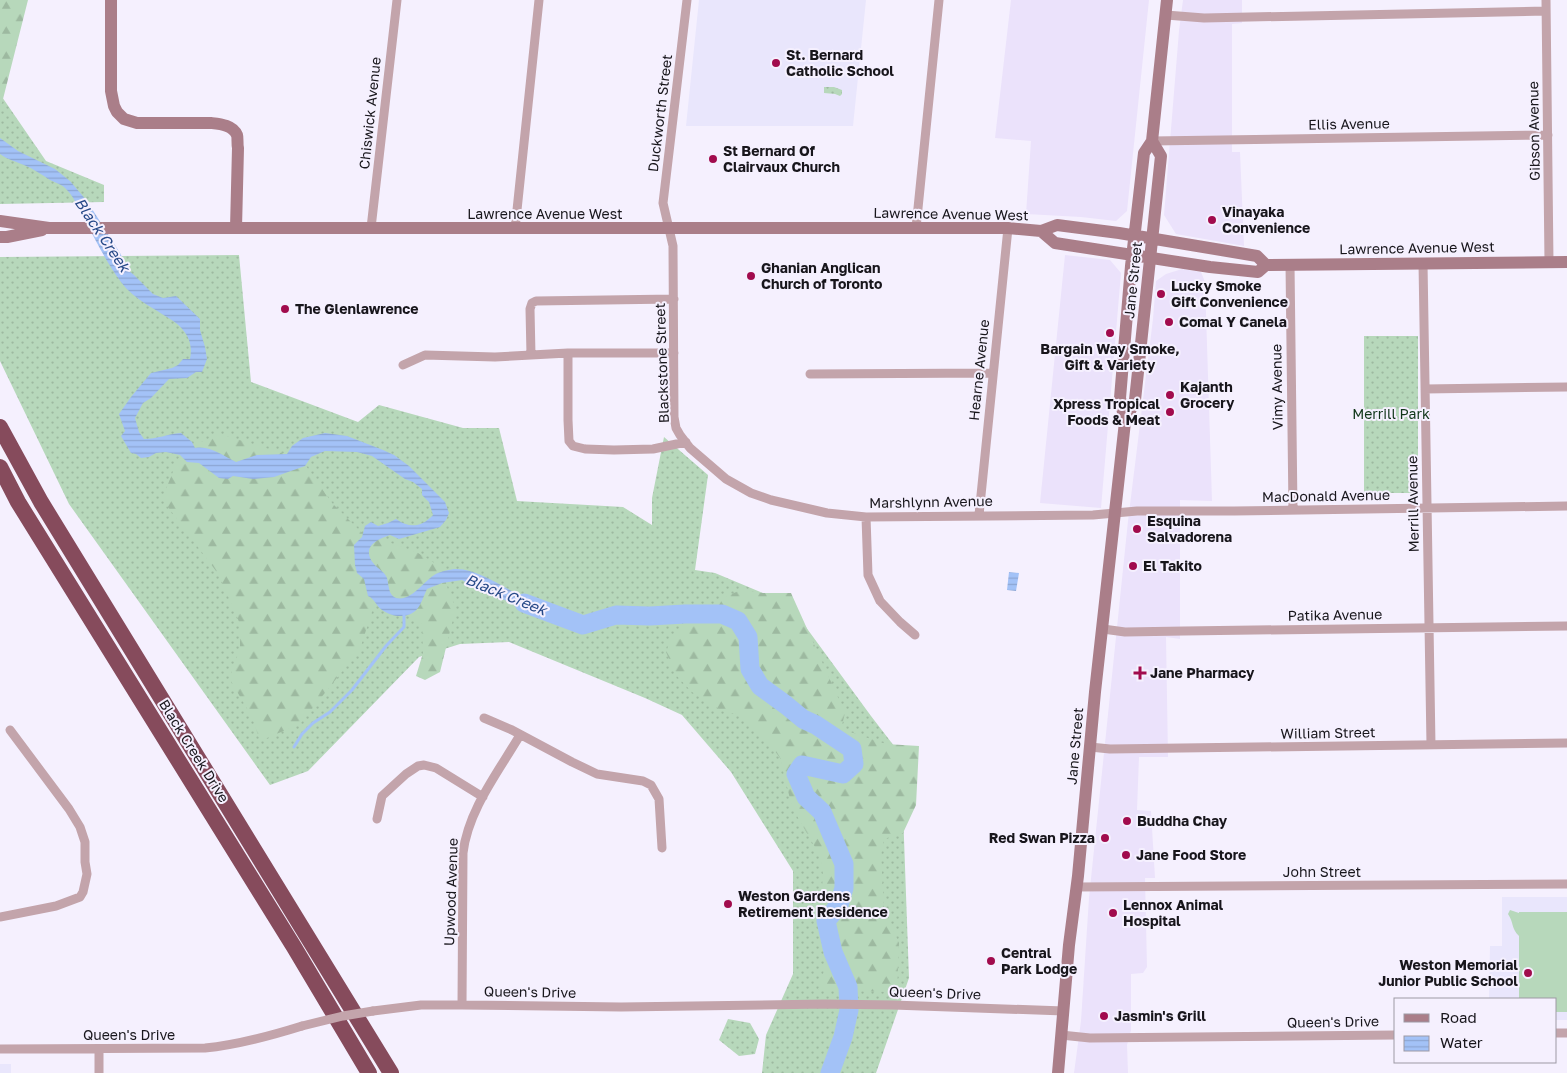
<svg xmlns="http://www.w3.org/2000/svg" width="1567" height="1073" font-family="'Golos Text',sans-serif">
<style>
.built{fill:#ebe2fb}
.education{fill:#e9e6fc}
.grass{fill:url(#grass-dots)}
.forest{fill:url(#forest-firs)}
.pitch{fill:#b7d8bb}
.water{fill:url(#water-rules)}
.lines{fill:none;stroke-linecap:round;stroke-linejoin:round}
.stream{stroke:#a3c2f7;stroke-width:3}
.river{stroke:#a3c2f7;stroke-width:19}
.street{stroke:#c3a4ab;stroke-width:9}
.secondary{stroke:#aa7e89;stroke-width:12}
.highway{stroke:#864b5c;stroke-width:16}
.street-bridge{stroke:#c3a4ab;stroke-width:9}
.poi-dot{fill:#a10b4d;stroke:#f5f0fe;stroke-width:2}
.labels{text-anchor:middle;stroke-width:4;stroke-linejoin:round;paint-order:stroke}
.poi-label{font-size:14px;font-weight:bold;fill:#18161c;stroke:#f5f0fe;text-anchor:start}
.street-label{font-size:14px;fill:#18161c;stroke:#f5f0fe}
.park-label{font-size:14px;fill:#103619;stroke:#f5f0fe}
.water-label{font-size:15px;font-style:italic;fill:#274988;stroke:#f5f0fe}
</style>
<defs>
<pattern id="grass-dots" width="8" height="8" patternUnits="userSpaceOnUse" patternTransform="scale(1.25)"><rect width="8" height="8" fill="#b7d8bb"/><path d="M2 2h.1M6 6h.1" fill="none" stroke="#9db9a0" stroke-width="1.8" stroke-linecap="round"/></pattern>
<pattern id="forest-firs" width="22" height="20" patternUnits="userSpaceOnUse" patternTransform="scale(1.25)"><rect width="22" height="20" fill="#b7d8bb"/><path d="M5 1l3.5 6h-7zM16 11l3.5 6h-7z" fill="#9db9a0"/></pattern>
<pattern id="water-rules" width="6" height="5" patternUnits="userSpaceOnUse" patternTransform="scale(1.25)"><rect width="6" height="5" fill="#a3c2f7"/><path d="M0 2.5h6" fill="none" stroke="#8ca6d3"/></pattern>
</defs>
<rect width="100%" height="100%" fill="#f5f0fe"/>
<!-- built -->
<path class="built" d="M1011,0H1149L1127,211L1116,221L1081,217L1026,214L1031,141L995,138Z
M1183,0H1242V23L1232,24V152H1240L1244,246L1176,234L1164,215L1179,31Z
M1065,255L1110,260L1121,273L1101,508L1040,503Z
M1182,269L1201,272L1205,282L1212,501L1180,500V639L1166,637L1168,757H1139L1137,810L1151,811L1155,878H1145L1147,967L1143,973L1131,974V1030L1127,1045L1128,1073H1074L1081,1021L1089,898L1128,521L1153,319L1156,281L1166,274Z"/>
<!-- education -->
<path class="education" d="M699,0H866L853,126H686Z
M1502,897H1567V1020H1556V999H1489L1490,946H1502Z
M0,1064H11V1073H0Z"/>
<!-- grass -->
<path class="grass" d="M824,87H834L842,90V94L840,96L835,94L824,93Z
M0,94L46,161L104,185V202L0,204Z
M239,255L251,382L358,422L379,405L463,428H499L517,501L623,507L652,525V498L664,437L708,475L695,570L715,573L789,604L871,716L901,755L909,978L876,1073H762L766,1035L793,974V871L731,772L682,715L645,698L509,642L460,644L419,657L308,771L270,785L69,504L0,361V257Z
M1364,336H1418V493H1364Z
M728,1019L750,1023L759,1039L755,1054L739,1056L719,1040Z"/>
<!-- forest -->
<path class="forest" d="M0,0H28L2,103H0Z
M220,434L285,454L306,466L332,503L361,532L418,553L441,567L450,596L456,607L440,672L425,680L416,676L423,653L422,624L402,609L375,602L360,649L300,724L260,741L252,717L232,683L231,674L240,648V624L219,575L162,499L178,459L189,447Z
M743,589L758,593H791L845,713L841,729L886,744L919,746L916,805L903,833L884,839L881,855L884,910L899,943L897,992L818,990L828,958L821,903L823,874L820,856L792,807L780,758L766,739L740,715L722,711L692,692L676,675L666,652L672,636L725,597Z"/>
<!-- pitch -->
<path class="pitch" d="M1510,910L1519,913V912H1567V1012H1556V999H1519V936C1511,928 1514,923 1508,914Z"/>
<!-- water -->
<path class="water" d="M0,138L18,151L55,169L70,181L87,201L120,253L129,271L134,275L153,294L163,298L176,296L200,319V330L205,347L207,359L202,372H196L187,378L169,379L151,398L143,403L135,418L139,432L144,439C157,439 168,434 181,433L192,442L195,448C210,445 223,456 236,462L257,455L287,454L292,446L303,438L325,433L347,436L383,450L394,455L409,466L445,502L449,513L446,520L440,527L399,539L390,535C375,540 361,548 374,564C378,569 385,572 387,578C389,585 388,595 396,598C413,602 425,578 438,573C443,571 452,569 457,569C479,569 507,590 527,599C534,602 542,604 549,606L546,618L533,615L499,597L480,590L462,580L442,583L427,589C420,604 419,615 401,616C393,616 389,614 382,610C376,606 375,599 368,596L364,579L357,573L355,565L354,545L362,537L365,526L371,522L378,526L388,523L396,519C409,528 421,528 433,515L429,502L422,495V489L413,482L405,479L372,456L357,452L325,451L311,457L305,466L274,477L253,479L233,476L228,479L219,478L199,463L187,462L180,455L166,452L156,453L149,457L141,458L136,454L131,453L121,436L125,431L119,414L131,397L151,373L172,368L178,365L183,359H190C193,344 188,333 176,323C158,310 134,300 121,282C107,263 97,243 86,222C80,212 75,198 67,190C62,184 56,183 50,180C42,175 34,169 24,165C15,161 8,160 0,154Z
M1009,572L1019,573L1016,591L1007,590Z"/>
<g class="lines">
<!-- stream -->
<path class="stream" d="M294,747L302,734L313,723L330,712L352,690L386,646L404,627V612"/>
<!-- river -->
<path class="river" d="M524,603L583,625L616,615L650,616L685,614H722L738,621L748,637L750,669L760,686L786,705L803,719L816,725L852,749L854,764L843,774L802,765L796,774L806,797L822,812L844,864V888L839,905L826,921L833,952L848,987L849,1010L843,1037L830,1073"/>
<!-- street -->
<path class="street" d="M687,0L663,203L673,246L674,417L676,428L680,435L690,448L726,479L751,493L771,500L827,513L866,517L1093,515L1137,511H1234L1567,506
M1546,0L1549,262
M1166,15L1204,18L1546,11
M1152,141L1548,135
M371,228L397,0
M916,228L939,0
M515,229L539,0
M1423,263L1431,745
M1290,264L1293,510
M568,353V420L569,441L573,446L585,449L614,450L653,449L686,442
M531,355L530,309L532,303L536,301L674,299
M403,365L425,355L495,357L568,353H674
M810,374L992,373
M1425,389L1567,387
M979,515L1008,228
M866,517L868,575L880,601L900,622L915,635
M1103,629L1125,632L1184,631L1567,626
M484,718L512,730L572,762L597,774L643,781L651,785L659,799L662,848
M1090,747L1110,749L1567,743
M377,819L382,796L406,774L418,766L424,765L436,768L483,797
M1076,887L1567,884
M0,917L56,906L80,897L83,892L87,874L85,862V842L80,827L69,809L10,730
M462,1005L463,853C468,810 499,771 520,735
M373,1011L421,1005H462L621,1007L825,1004L893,1005L1064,1011
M1556,1033H1567
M1061,1035L1090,1038L1396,1035
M0,1049L205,1048C238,1045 270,1036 302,1026
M99,1073V1049"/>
<!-- secondary -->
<path class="secondary" d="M111,0V91L114,106L117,112L124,119L137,123H211C220,124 233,125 237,135C238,138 237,144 238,148L236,228
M0,221L49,228H1008L1041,231L1057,225L1119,233L1257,256L1266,265
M1041,231L1055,243L1210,267L1258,272L1266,265L1567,262
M0,237H7L42,230
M1125,422L1135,400L1161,156L1152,141
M1058,1073L1069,945L1078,876L1095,692L1125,422L1120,398L1131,266L1144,153L1152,141L1167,0"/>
<!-- highway -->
<path class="highway" d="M0,427L41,502L391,1073
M0,467L18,502L294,947L369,1073"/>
<!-- street-bridge -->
<path class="street-bridge" d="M302,1026L343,1016L373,1011"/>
</g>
<!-- markers -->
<g class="poi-dot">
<circle cx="776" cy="63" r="5"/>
<circle cx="713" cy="159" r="5"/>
<circle cx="1212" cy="220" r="5"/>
<circle cx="751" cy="276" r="5"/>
<circle cx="1161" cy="294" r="5"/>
<circle cx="285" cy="309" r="5"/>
<circle cx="1169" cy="322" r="5"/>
<circle cx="1110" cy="333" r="5"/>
<circle cx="1170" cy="395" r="5"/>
<circle cx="1170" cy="412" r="5"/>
<circle cx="1137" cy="529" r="5"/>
<circle cx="1133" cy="566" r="5"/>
<path d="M1137.5 665.5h5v5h5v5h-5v5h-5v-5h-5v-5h5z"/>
<circle cx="1127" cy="821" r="5"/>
<circle cx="1105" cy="838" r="5"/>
<circle cx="1126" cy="855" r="5"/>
<circle cx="728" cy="904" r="5"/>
<circle cx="1113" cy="913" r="5"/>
<circle cx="991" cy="961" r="5"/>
<circle cx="1528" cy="973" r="5"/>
<circle cx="1104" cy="1016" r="5"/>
</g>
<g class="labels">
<!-- poi labels -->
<g class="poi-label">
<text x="786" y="60">St. Bernard<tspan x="786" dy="16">Catholic School</tspan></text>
<text x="723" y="156">St Bernard Of<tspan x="723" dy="16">Clairvaux Church</tspan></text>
<text x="1222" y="217">Vinayaka<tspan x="1222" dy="16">Convenience</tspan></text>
<text x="761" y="273">Ghanian Anglican<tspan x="761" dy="16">Church of Toronto</tspan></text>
<text x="1171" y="291">Lucky Smoke<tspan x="1171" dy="16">Gift Convenience</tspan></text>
<text x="295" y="314">The Glenlawrence</text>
<text x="1179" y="327">Comal Y Canela</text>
<text x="1110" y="354" text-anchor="middle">Bargain Way Smoke,<tspan x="1110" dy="16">Gift &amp; Variety</tspan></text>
<text x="1180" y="392">Kajanth<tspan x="1180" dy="16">Grocery</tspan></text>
<text x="1160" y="409" text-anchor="end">Xpress Tropical<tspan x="1160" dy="16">Foods &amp; Meat</tspan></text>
<text x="1147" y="526">Esquina<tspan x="1147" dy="16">Salvadorena</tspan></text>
<text x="1143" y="571">El Takito</text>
<text x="1150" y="678">Jane Pharmacy</text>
<text x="1137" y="826">Buddha Chay</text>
<text x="1095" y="843" text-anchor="end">Red Swan Pizza</text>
<text x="1136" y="860">Jane Food Store</text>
<text x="738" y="901">Weston Gardens<tspan x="738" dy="16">Retirement Residence</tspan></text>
<text x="1123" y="910">Lennox Animal<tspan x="1123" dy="16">Hospital</tspan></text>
<text x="1001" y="958">Central<tspan x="1001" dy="16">Park Lodge</tspan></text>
<text x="1518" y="970" text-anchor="end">Weston Memorial<tspan x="1518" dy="16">Junior Public School</tspan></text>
<text x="1114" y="1021">Jasmin's Grill</text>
</g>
<!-- street labels -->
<g class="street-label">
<text transform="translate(370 113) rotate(-84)" y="5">Chiswick Avenue</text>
<text transform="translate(660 113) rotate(-83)" y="5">Duckworth Street</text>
<text transform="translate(1349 124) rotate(-1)" y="5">Ellis Avenue</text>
<text transform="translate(1534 131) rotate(-91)" y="5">Gibson Avenue</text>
<text x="545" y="219">Lawrence Avenue West</text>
<text transform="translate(951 214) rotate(1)" y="5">Lawrence Avenue West</text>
<text transform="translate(1417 248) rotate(-1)" y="5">Lawrence Avenue West</text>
<text transform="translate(1133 280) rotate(-84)" y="5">Jane Street</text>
<text transform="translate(662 363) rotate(-92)" y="5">Blackstone Street</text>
<text transform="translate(979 370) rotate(-84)" y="5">Hearne Avenue</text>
<text transform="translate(1277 387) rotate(-91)" y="5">Vimy Avenue</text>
<text transform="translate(1326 496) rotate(-1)" y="5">MacDonald Avenue</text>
<text transform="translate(931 502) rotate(-1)" y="5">Marshlynn Avenue</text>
<text transform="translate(1413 504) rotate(-91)" y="5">Merrill Avenue</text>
<text transform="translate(1335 615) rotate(-1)" y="5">Patika Avenue</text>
<text transform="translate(1328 733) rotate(-1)" y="5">William Street</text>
<text transform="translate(1075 746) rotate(-85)" y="5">Jane Street</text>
<text transform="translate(194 751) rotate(58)" y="5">Black Creek Drive</text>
<text x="1322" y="877">John Street</text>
<text transform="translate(451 892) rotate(-88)" y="5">Upwood Avenue</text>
<text transform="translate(530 992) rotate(1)" y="5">Queen's Drive</text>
<text transform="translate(935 993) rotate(2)" y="5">Queen's Drive</text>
<text transform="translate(1333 1022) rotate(-1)" y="5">Queen's Drive</text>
<text x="129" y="1040">Queen's Drive</text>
</g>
<!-- park labels -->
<g class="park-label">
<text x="1391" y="419">Merrill Park</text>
</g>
<!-- water labels -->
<g class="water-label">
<text transform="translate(102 235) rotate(56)" y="5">Black Creek</text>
<text transform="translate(506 595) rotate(22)" y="5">Black Creek</text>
</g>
</g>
<!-- legend -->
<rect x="1394" y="998" width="162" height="65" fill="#f5f0fe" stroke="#9d99a4"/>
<rect x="1404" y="1014" width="25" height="8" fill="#aa7e89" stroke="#9d99a4"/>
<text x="1440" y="1023" font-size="15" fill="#18161c">Road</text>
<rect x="1404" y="1036" width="25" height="15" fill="url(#water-rules)" stroke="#9d99a4"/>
<text x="1440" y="1048" font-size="15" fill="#18161c">Water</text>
</svg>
